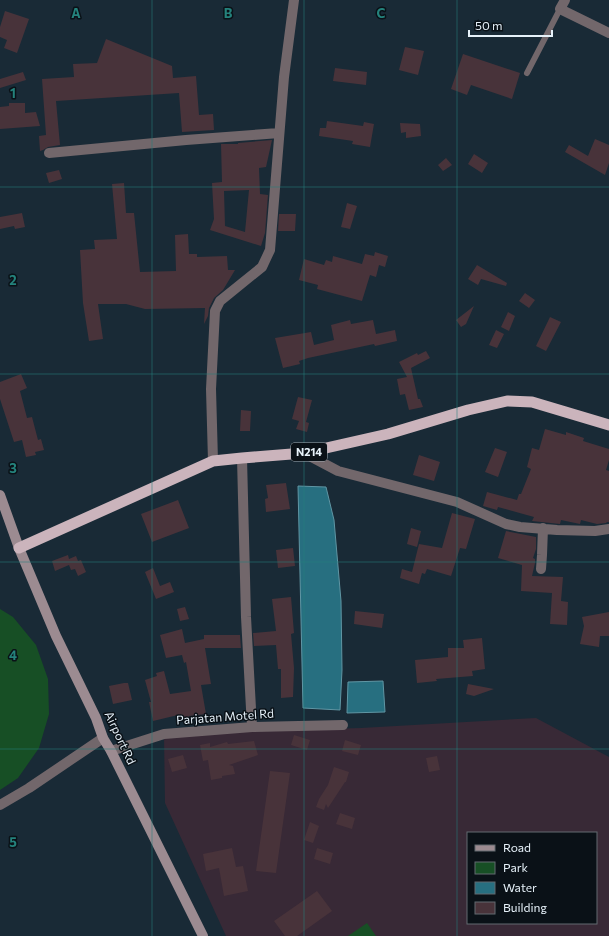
<svg xmlns="http://www.w3.org/2000/svg" width="609" height="936" font-family="Commissioner,sans-serif">
<style>
.education{fill:#382936;fill-rule:evenodd}
.green{fill:#174f25}
.water{fill:#276f80;stroke:#6096a4}
.building{fill:#48333a;fill-rule:evenodd}
.lines{fill:none;stroke-linecap:round;stroke-linejoin:round}
.service{stroke:#72676b;stroke-width:6}
.minor{stroke:#72676b;stroke-width:10}
.secondary{stroke:#9c8b91;stroke-width:10}
.trunk{stroke:#cbb4bc;stroke-width:11}
.grid{fill:none;stroke:#24827c;stroke-width:1;stroke-opacity:0.55}
.labels{text-anchor:middle;stroke-width:3;stroke-linejoin:round;paint-order:stroke}
.shield{fill:#0a1117;stroke:#a4aeb5;stroke-width:1}
.shield-label{font-size:11px;font-weight:bold;fill:#e6f1f9}
.street-label{font-size:12px;fill:#e6f1f9;stroke:#0a1117}
.grid-label{font-size:13px;text-anchor:middle;font-weight:bold;fill:#24827c;stroke:#0a1117;stroke-width:3;stroke-linejoin:round;paint-order:stroke}
</style>
<rect width="100%" height="100%" fill="#192a36"/>
<!-- education -->
<path class="education" d="M536,718L609,757V936H226L165,803L164,734L361,728ZM468,833H596V923H468Z"/>
<!-- green -->
<path class="green" d="M0,609L13,617L36,645L48,679L49,714L39,748L18,778L0,790Z
M367,923L376,936H348Z"/>
<!-- water -->
<path class="water" d="M298,486L326,487L334,520L341,601L342,670L340,710L303,708Z
M383,681L385,712L347,713L348,682Z"/>
<!-- building -->
<path class="building" d="M5,11L29,19L17,53L4,48L7,40L0,37V27Z
M106,39L172,66L173,78L196,76L199,115L213,114L214,130L182,132L179,93L56,101L60,145L48,147L43,150L40,151L39,136L46,135L42,79L74,77L73,64L97,63Z
M405,47L424,51L418,75L399,70Z
M463,54L520,73L512,99L471,85L467,95L451,89Z
M335,68L367,72L366,85L333,81Z
M23,72L26,80L0,88V79Z
M9,103H25V113L36,112L40,126L0,129V107L9,106Z
M327,121L363,126L364,122L374,124L370,147L352,144L353,141L319,136L320,128H326Z
M400,123L420,124L421,136L406,138V132L401,133Z
M595,139L609,145V163L605,175L565,152L569,145L588,156Z
M272,140L266,167L259,168L260,194L268,195L265,233L261,246L210,230L214,219L212,183L222,182L221,144H238V143ZM249,190L245,232L225,226L224,191Z
M474,154L488,163L482,173L468,164Z
M446,158L452,165L443,171L438,165Z
M59,170L62,179L49,183L46,173Z
M124,183L126,213H134L140,272L176,271L175,235L188,234L189,254H197V257L227,256L228,270H235L223,290L214,298L209,308L208,316L204,324L205,308L145,309L126,304H98L103,339L89,341L83,303L80,250L95,249L94,240L117,239L112,184Z
M347,203L357,206L350,229L341,227Z
M22,213L25,227L15,229L14,226L0,229V217Z
M279,214H296L295,231H278Z
M375,252L388,256L385,267L379,265L376,277L370,275L362,301L317,289L318,285L299,280L304,259L324,265L326,260L332,262L333,256L362,264L365,254L374,256Z
M477,265L507,283L506,286L481,279L478,285L468,279Z
M525,293L535,300L529,308L519,301Z
M474,306L466,324L461,327L456,320Z
M508,312L515,316L509,331L501,327Z
M550,317L561,322L546,351L536,346Z
M350,320L351,324L373,320L376,334L395,330L397,341L375,346L374,344L308,358L299,361L300,364L283,368L275,338L311,332L314,345L334,340L331,325Z
M496,330L504,334L497,348L489,345Z
M426,351L430,358L411,368L418,399H420L423,407L409,410L405,394L400,395L397,379L407,377L399,362L417,353L418,355Z
M21,374L27,388L20,391L27,418L32,417L38,440L41,439L44,450L35,452L36,455L26,457L22,440L14,442L0,399V382Z
M298,397L312,400L306,422L309,423L307,432L296,429L299,421L292,419Z
M241,410L251,411L250,431H240Z
M545,429L566,435V432L584,438L583,441L609,449V460L606,470L609,471V522H607L606,523L597,524L581,520L580,524L561,520L560,524L532,521L534,517L498,507L497,510L483,506L487,492L517,500L519,494H521L531,469L527,467L532,448L539,450Z
M495,448L507,452L498,477L485,472Z
M419,455L440,462L434,481L413,475Z
M286,483L290,509L266,512L265,499L268,498L266,485Z
M178,500L189,528L152,542L141,514Z
M452,513L475,519L466,549L460,548L451,576L427,569L425,574L422,573L419,584L400,578L402,569L412,572L419,544L442,548Z
M411,528L421,531L417,547L407,544Z
M506,531L536,537V549L533,558L535,559V563L532,576L563,577L561,601L568,602L567,625L550,624L552,593L521,591L522,565L498,558Z
M293,548L295,566L278,568L276,550Z
M68,555L69,559L76,556L78,561L81,560L86,572L78,576L75,569L71,570L69,565L55,571L52,561Z
M153,568L160,586L170,582L174,592L156,599L145,572Z
M291,597L294,633L291,634L294,668L293,697L281,698V669H278L276,645L254,646L253,633L276,631L272,599Z
M185,607L189,619L180,621L177,609Z
M355,611L384,614L382,628L354,624Z
M609,612V636H600L599,647L580,644L584,626L582,617Z
M182,629L185,643L204,639V635H240L241,648H205L211,684L201,685L206,714L189,716V718L179,720L178,715L153,721L149,702H151L145,680L157,676L156,673L164,671L170,694L191,691L186,662L184,663L182,655L166,658L160,635Z
M482,638L485,669L472,671L473,676L436,679L437,681L417,683L415,660L448,657V648H464L463,640Z
M124,683H128L132,700L113,704L109,686Z
M468,684L494,689L474,696L466,694Z
M294,735L310,740L307,750L291,745Z
M345,740L361,745L358,755L342,751Z
M254,741L258,755L229,765L233,766L235,774L222,776V778L211,780L208,760L203,761L200,745L210,743V747L227,742L228,744Z
M183,755L187,768L172,772L168,759Z
M437,756L440,770L429,772L426,758Z
M334,767L349,772L346,782H345L328,808L326,804L324,810L316,807L319,799L328,785Z
M270,771L290,773L276,873L256,871Z
M340,813L355,818L352,829L336,824Z
M310,822L319,826L313,843L304,840Z
M232,848L236,867L243,866L248,891L224,896L219,868L206,871L203,854Z
M317,848L333,853L330,864L314,859Z
M317,891L332,911L297,936H285L274,921Z"/>
<g class="lines">
<!-- service -->
<path class="service" d="M527,73L560,9"/>
<!-- minor -->
<path class="minor" d="M565,0L560,9L609,33
M49,153L186,140L279,133
M304,453L338,471L457,502L506,524L520,527L557,530L595,531L609,529
M242,458L246,617L252,727
M213,461L211,389L215,311L220,301L262,267L270,250L284,77L294,0
M541,569L542,555L543,528
M111,751L164,734L252,727L343,725
M0,805L29,788L103,738"/>
<!-- secondary -->
<path class="secondary" d="M0,495L19,548L56,636L96,718L103,738L111,751L203,936"/>
<!-- trunk -->
<path class="trunk" d="M19,548L213,461L242,458L304,453L388,434L468,410L507,401L532,402L609,425"/>
</g>
<!-- grid -->
<path class="grid" d="M152,0V936M304,0V936M457,0V936M0,187H609M0,374H609M0,562H609M0,749H609"/>
<g class="labels">
<!-- shield labels -->
<rect class="shield" x="291" y="443" width="36" height="18" rx="3"/>
<g class="shield-label">
<text x="309" y="456">N214</text>
</g>
<!-- street labels -->
<g class="street-label">
<text transform="translate(225 717) rotate(-4)" y="4">Parjatan Motel Rd</text>
<text transform="translate(120 738) rotate(65)" y="4">Airport Rd</text>
</g>
</g>
<g class="grid-label">
<text x="76" y="18">A</text>
<text x="228" y="18">B</text>
<text x="381" y="18">C</text>
<text x="13" y="98">1</text>
<text x="13" y="285">2</text>
<text x="13" y="473">3</text>
<text x="13" y="660">4</text>
<text x="13" y="847">5</text>
</g>
<!-- legend -->
<rect x="467" y="832" width="130" height="92" fill="#0a1117" stroke="#626b71"/>
<rect x="475" y="845" width="20" height="6" fill="#9c8b91" stroke="#626b71"/>
<text x="503" y="852" font-size="12" fill="#e6f1f9">Road</text>
<rect x="475" y="862" width="20" height="12" fill="#174f25" stroke="#626b71"/>
<text x="503" y="872" font-size="12" fill="#e6f1f9">Park</text>
<rect x="475" y="882" width="20" height="12" fill="#276f80" stroke="#626b71"/>
<text x="503" y="892" font-size="12" fill="#e6f1f9">Water</text>
<rect x="475" y="902" width="20" height="12" fill="#48333a" stroke="#626b71"/>
<text x="503" y="912" font-size="12" fill="#e6f1f9">Building</text>
<!-- scale -->
<path d="M469 30v6h83v-6" fill="none" stroke="#e6f1f9" stroke-width="2"/>
<text x="475" y="30" font-size="12" fill="#e6f1f9" stroke="#0a1117" stroke-width="3" paint-order="stroke">50 m</text>
</svg>
